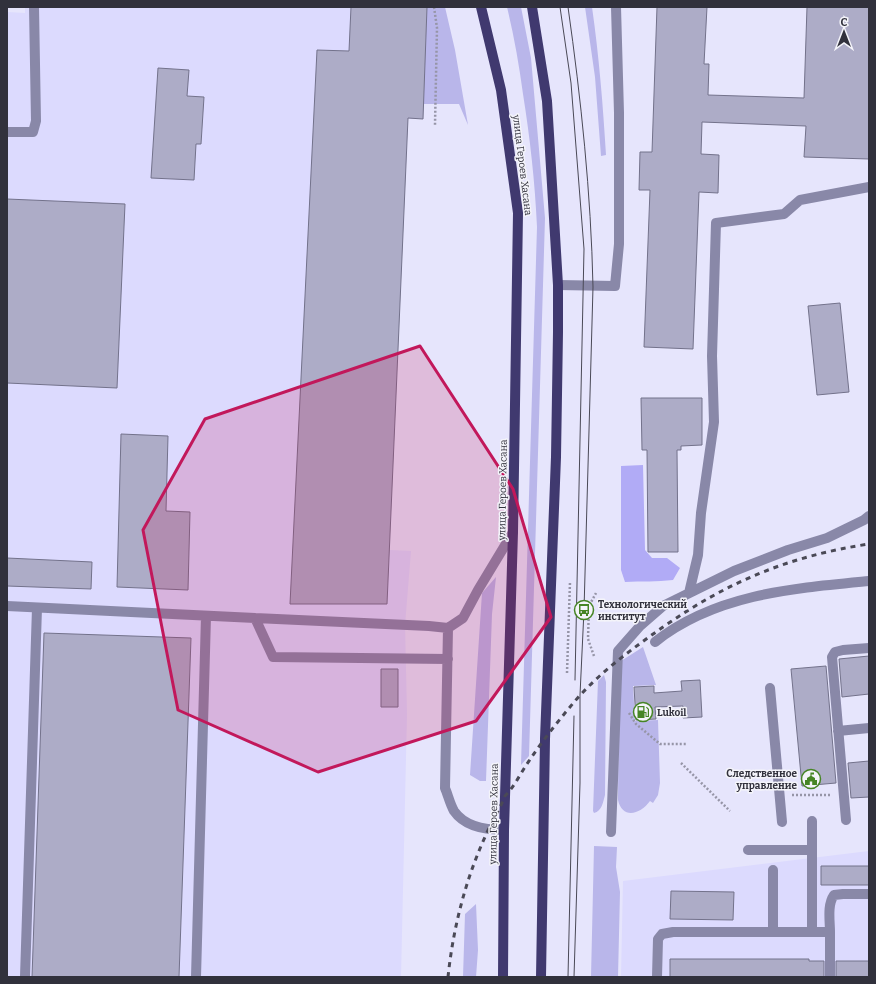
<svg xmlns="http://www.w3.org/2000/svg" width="876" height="984" font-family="Bitter,serif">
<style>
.built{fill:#dcdafe}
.green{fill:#b9b6ea}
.forest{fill:#b1abf6}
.building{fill:#adacc7;stroke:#73728b}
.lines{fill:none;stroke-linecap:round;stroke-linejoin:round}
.path{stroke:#9695a7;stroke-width:2.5;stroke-dasharray:2 2;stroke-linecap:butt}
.minor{stroke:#8988a8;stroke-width:10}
.major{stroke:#40396f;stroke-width:10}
.tram{stroke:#4a4956;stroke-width:1}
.rail{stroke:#4a4956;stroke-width:3;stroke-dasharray:5 5;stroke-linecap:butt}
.marked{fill:#c2185b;fill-opacity:0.2;stroke:#c2185b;stroke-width:3;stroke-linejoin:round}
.labels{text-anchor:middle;stroke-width:3;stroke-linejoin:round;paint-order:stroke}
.street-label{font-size:10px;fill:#31313c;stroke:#f4f4fa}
.poi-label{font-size:10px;font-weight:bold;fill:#31313c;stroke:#f4f4fa;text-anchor:start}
</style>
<rect width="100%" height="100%" fill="#e6e5fc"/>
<!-- built -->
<path class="built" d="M25,7H427L423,119H408L389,550L411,551L405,625L407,714L401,977H7V12L25,13Z
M869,851V977H621L623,881Z"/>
<!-- green -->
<path class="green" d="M427,7H445L455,50L468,125L459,104H423Z
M507,7H521L531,58L545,218L529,756L521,765L537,227C535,182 530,138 523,94C519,64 514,36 507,7Z
M585,7H592C599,56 603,105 606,155L601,156L595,77Z
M496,577L492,614L486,781H480L470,775L482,593Z
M643,647L656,685L633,686L635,721L658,720L660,783L658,795L653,803L650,801C640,815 622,819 618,800L619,668L621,661Z
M604,675L606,682L605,795C603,802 602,811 594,813L593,811L598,681Z
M594,846L617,847L616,867L620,892L618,977H591Z
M476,904L478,950L476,977H463L465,914Z"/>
<!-- forest -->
<path class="forest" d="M643,465L645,550L652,558H667L680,568L673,580C657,582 641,581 625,582L621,570V466Z"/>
<!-- building -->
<path class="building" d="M351,7H427L423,119L408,118L387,604H290L317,50L349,51Z
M657,7H707L704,64H709L708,95L804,98L807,7H869V159L804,157L806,126L702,122L701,154L719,155L718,193L699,192L693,349L644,347L650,190H639L640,152H652Z
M158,68L189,70L187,96L204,97L201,144H196L194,180L151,178Z
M7,199L125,204L117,388L7,383Z
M840,303L849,392L817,395L808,306Z
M641,398H702V445L681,446V450H677L678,552H648L647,450H642Z
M121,434L168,436L166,511L190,512L188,590L117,587Z
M7,558L92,562L91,589L7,586Z
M44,633L191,638L179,977H32Z
M869,656V694L842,697L839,659Z
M826,666L836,783L802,786L791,669Z
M381,669H398V707H381Z
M700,680L702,717L683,718V706L655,707L656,719L636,720L634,687L654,686V693L682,691L681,681Z
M869,761V797L851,798L848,763Z
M821,866H869V885H821Z
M671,891L734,892L733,920L670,919Z
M670,959H809V961H824V977H670Z
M836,961H869V977H836Z"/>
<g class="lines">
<!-- path -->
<path class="path" d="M434,7L437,28L435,125
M594,656L588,639L589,606L596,593
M567,673L570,582
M629,713L636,724L660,744H687
M681,763L730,811
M792,795H831"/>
<!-- minor -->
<path class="minor" d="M7,132H33L36,121L34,7
M558,285L615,286L619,244V113L616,7
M689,593L698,555L701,513L714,422L712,356L716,223L784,214L800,200L869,187
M7,606L255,618
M448,628L445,788C448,795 450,804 454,811C465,827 486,830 504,830
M655,642C715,594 795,588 869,581
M448,659L273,657L255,618L429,626L448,628L463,618L478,590L513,532
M770,688L782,822
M838,731L869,728
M846,820L832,657L835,652L843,650L869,648
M812,821V932
M611,832L618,651L640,626L663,606L734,571L788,550L827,538L864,520L869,516
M748,850H812
M773,870V932
M830,932C830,921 827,905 834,895L843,894H869
M25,977L37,608
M196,977L206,616
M657,977L658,939L662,934L673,932H830V977"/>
<!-- major -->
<path class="major" d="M481,7L501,90L518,213L513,532L504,830L503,977
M532,7L547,101L558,285V332L556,457L545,739L541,977"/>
<!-- tram -->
<path class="tram" d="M560,7L571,83L584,249L575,680
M568,7C581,99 591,193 593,287L584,610L580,695V783L574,977
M568,977L574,716"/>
<!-- rail -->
<path class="rail" d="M448,977C453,929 465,881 485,837C491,823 499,811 505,796C515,786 521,772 529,761C543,740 559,720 575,701C600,672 632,649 663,627C729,581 790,556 869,544"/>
</g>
<!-- marked area -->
<path class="marked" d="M420,346L513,489L551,617L476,721L318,772L178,710L143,530L205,419Z"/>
<!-- icons -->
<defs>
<g id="bus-ring" transform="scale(1)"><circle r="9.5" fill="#f4f4fa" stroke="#468525" stroke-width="1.5"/><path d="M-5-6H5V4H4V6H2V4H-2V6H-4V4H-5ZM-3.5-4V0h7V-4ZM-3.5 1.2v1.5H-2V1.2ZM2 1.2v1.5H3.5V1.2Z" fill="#468525"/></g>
<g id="fuel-ring" transform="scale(1)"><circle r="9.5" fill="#f4f4fa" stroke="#468525" stroke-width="1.5"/><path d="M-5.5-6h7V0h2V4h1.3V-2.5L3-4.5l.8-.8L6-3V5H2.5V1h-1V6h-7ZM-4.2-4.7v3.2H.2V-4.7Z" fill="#468525"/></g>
<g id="civic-ring" transform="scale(1)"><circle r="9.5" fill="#f4f4fa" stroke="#468525" stroke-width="1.5"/><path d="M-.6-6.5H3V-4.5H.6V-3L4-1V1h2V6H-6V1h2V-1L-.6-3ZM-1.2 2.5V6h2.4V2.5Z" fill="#468525"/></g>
</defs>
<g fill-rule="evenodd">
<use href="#bus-ring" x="584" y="610"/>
<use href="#fuel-ring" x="643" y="712"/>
<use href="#civic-ring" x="811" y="779"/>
</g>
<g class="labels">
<!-- street labels -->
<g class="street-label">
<text transform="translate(523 165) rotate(83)" y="4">улица Героев Хасана</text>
<text transform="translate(502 490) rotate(-89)" y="4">улица Героев Хасана</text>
<text transform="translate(493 814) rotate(-89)" y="4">улица Героев Хасана</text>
</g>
<!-- poi labels -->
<g class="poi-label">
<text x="598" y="608">Технологический<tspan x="598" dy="12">институт</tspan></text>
<text x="657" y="716">Lukoil</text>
<text x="797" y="777" text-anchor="end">Следственное<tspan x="797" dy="12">управление</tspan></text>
</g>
</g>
<!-- border -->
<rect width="876" height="984" fill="none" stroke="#31313c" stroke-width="16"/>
<!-- north arrow -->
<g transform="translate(844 32)" stroke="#f4f4fa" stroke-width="3" paint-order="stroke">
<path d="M0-3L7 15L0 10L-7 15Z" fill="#31313c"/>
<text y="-6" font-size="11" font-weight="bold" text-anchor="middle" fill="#31313c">С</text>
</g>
</svg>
